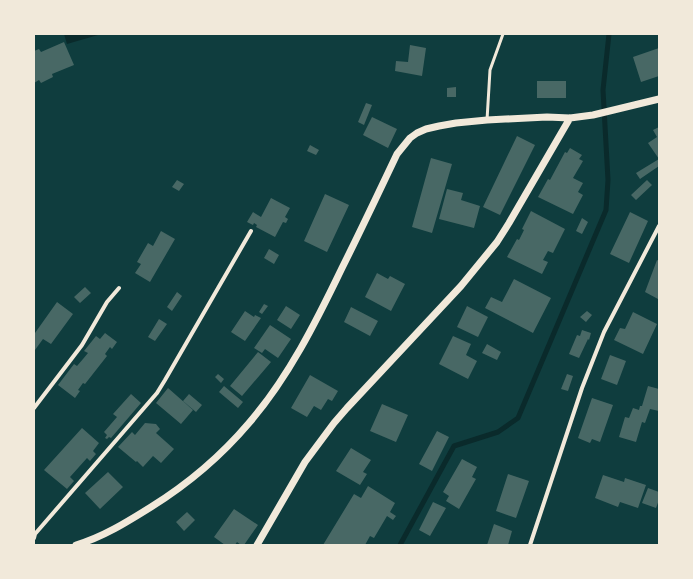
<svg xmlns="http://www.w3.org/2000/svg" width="693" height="579" font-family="Merriweather,serif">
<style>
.water{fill:#0a2a2b}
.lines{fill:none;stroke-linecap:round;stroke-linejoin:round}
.stream{stroke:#0a2a2b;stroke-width:5}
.building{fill:#486865}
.service{stroke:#f1e9da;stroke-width:3}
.minor{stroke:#f1e9da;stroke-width:4}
.tertiary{stroke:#f1e9da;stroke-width:7}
</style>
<rect width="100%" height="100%" fill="#0f3d3e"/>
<!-- water -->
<path class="water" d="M64,34H98V35L67,44Z"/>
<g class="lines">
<!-- stream -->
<path class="stream" d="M400,545L454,446L498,432L518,418L606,210L608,180L603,90L609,34"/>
</g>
<!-- building -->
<path class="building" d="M64,42L74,65L52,74L53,77L41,83L39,80L34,83V51L39,49L41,52Z
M410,45L426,48L422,76L395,71L396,61L408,62Z
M659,48V76L641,82L633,57Z
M537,81H566V98H537Z
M456,87V97H447V88Z
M366,103L372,105L364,125L358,122Z
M372,117L397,129L388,148L363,135Z
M659,127V166L640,179L636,173L659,159L648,143L657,137L653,130Z
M517,136L535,145L500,215L483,207Z
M310,145L319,150L316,155L307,151Z
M570,148L582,155L579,159L583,161L573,178L583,183L578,192L583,195L573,214L538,197L548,179L550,180L565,152L567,153Z
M431,158L452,164L432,233L412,227Z
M177,180L184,184L179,191L172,187Z
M647,180L652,185L636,200L631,195Z
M447,189L463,193L461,200L480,206L474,228L439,219Z
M325,194L349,205L327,252L304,241Z
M271,198L290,208L285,217L288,219L286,223L283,222L275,237L256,227L257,225L254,223L253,225L247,222L253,212L261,217Z
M531,211L565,229L553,253L548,251L543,260L548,262L542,274L507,257L517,239L519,240L524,230L522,229Z
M630,212L648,221L629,263L610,254Z
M582,218L588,222L582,234L576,231Z
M161,231L175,239L150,282L135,273L141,264L137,262L148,243L153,246Z
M269,249L279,255L274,264L264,258Z
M657,260L659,261V298L658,299L645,292Z
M377,273L388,279L390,276L405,284L391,311L365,297Z
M514,279L551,298L533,333L485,308L491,297L502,302Z
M85,287L91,293L80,303L74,297Z
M177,292L182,296L172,311L167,307Z
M57,302L73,314L51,344L43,339L35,350L34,349V332L35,333Z
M264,304L268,306L262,314L259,312Z
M286,306L300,315L291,329L277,320Z
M467,306L488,317L478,337L457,327Z
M351,307L378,321L370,336L344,322Z
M245,311L254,317L255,315L261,318L245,341L231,332Z
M587,311L592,315L586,322L580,317Z
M633,312L657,324L643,354L614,340L620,328L625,329Z
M159,319L167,324L155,341L148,337Z
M270,325L291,339L278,358L265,349L262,353L254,348Z
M582,330L591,333L589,340L588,339L579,358L569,354L577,335L580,336Z
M105,333L117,342L112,349L110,347L105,354L107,356L85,384L83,383L78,390L80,391L75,398L58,385L74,364L77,366L83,359L88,353L84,351L96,336L100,339Z
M453,336L471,344L466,355L477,361L468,379L439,364Z
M487,344L501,352L497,360L482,353Z
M258,352L271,362L242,396L230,386Z
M610,355L626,361L617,385L601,379Z
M218,374L224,379L221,383L215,377Z
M567,374L573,376L568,391L561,389Z
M310,375L338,391L332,401L328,399L321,410L314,406L307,417L291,408Z
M224,386L243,402L238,408L219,392Z
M648,386L659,389V411L650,409L645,423L642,422L636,442L619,437L625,417L629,418L633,408L639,410L640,406H642Z
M168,388L193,410L181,424L156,403Z
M131,394L141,403L111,438L109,437L107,439L105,438L107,435L104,432L117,417L113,414Z
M189,394L202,405L196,412L183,401Z
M592,398L613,405L600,442L592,439L590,443L578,438Z
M382,404L408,415L396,442L370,431Z
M145,423L156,424L160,429L156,433L174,449L161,463L153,456L143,467L137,461L136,462L118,447L132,432L135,435Z
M82,428L99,443L93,451L96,454L90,461L87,458L70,477L74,481L67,489L44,470Z
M437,431L449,437L432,471L419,464Z
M351,448L371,460L363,472L367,474L360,485L336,471Z
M462,459L477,467L472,477L476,479L459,509L446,501L449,496L443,492Z
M108,472L123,487L100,509L85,493Z
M508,474L529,481L516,518L496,511Z
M603,475L624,482L625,478L646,485L638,508L620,502L618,507L595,498Z
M368,486L395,503L390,512L396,516L393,520L387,516L374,538L370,536L365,545H323L354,494L361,498Z
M648,488L659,492V500L656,508L642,503Z
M433,502L446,508L430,536L419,530Z
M234,509L258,525L244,545H241L237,542L235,545H225L214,537Z
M187,512L195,520L184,531L176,522Z
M494,524L512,531L508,545H487Z"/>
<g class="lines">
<!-- service -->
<path class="service" d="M487,120L490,70L503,34"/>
<!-- minor -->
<path class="minor" d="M34,408L82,345L107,302L119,288
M34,538L35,534L157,393L165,380L251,231
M530,545L582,388L604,332L659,226"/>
<!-- tertiary -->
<path class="tertiary" d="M76,545C103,537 127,522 151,507C188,484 221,456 249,423C288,378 316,322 342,268C361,230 379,192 397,154L410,138L417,133L426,129L439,126L456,123L487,120L547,117L570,118L593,115L659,99
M257,545L305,462L334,423L347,408L461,286L497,242L509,223L570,118"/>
</g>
<!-- border -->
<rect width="693" height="579" fill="none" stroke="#f1e9da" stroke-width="70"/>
</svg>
